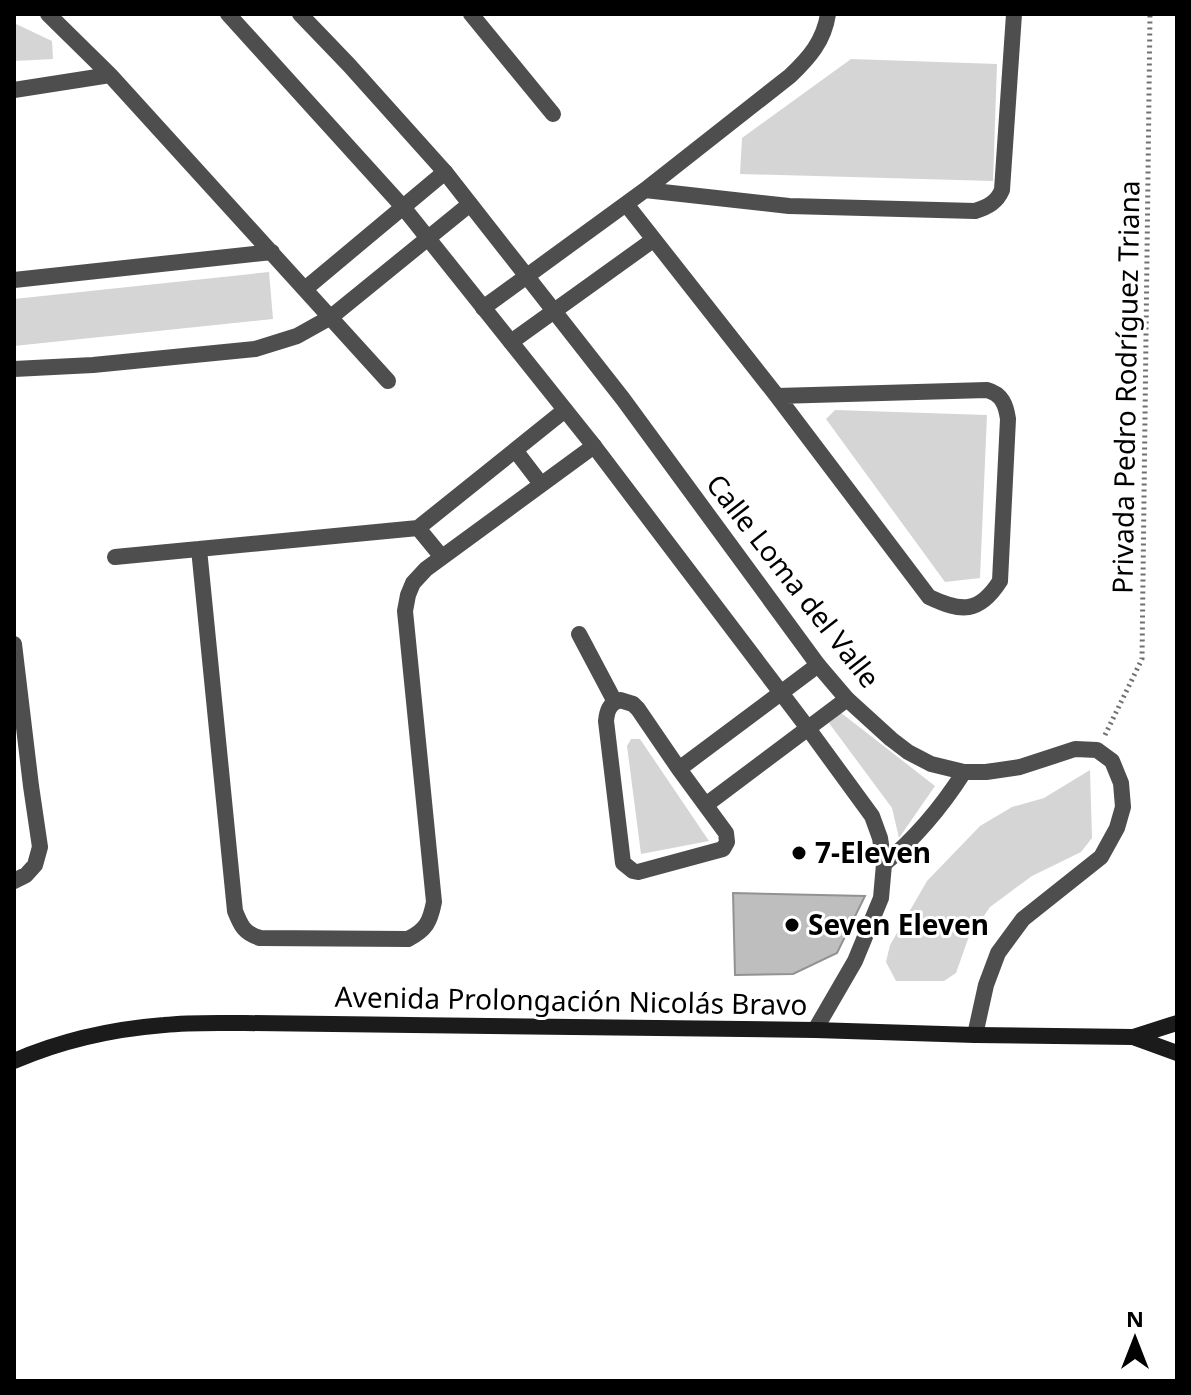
<svg xmlns="http://www.w3.org/2000/svg" width="1191" height="1395" font-family="'Noto Sans',sans-serif">
<style>
.green{fill:#d5d5d5}
.building{fill:#bebebe;stroke:#929292;stroke-width:2}
.lines{fill:none;stroke-linecap:round;stroke-linejoin:round}
.path{stroke:#707070;stroke-width:5;stroke-dasharray:2 4;stroke-linecap:butt}
.minor{stroke:#4e4e4e;stroke-width:16}
.tertiary{stroke:#4e4e4e;stroke-width:16}
.secondary{stroke:#1b1b1b;stroke-width:16}
.poi-dot{fill:#000;stroke:#fff;stroke-width:3}
.labels{text-anchor:middle;stroke-width:6;stroke-linejoin:round;paint-order:stroke}
.street-label{font-size:28px;fill:#000;stroke:#fff}
.poi-label{font-size:28px;font-weight:bold;fill:#000;stroke:#fff;text-anchor:start}
</style>
<rect width="100%" height="100%" fill="#fff"/>
<!-- green -->
<path class="green" d="M14,23L52,41L53,59L14,61Z
M851,59L997,64L993,181L740,174L742,138Z
M269,272L273,319L14,346V299Z
M835,410L987,415L980,578L945,582L826,419Z
M840,712L935,786L899,838L892,808L829,723Z
M631,739H640L709,841L641,854L627,746Z
M1090,770L1092,838L1081,852L1032,876L990,907L968,939L956,973L944,981H896L886,962L890,945L927,881L980,826L1012,807L1044,798Z"/>
<!-- building -->
<path class="building" d="M733,893L865,896L837,953L793,974L735,975Z"/>
<g class="lines">
<!-- path -->
<path class="path" d="M1105,735L1142,659L1150,14"/>
<!-- minor -->
<path class="minor" d="M48,14L110,75L388,381
M471,14L553,114
M14,90L110,75
M645,190L789,206L975,211C988,207 997,202 1002,190L1014,14
M626,204L777,396L929,597C961,612 979,614 1000,581L1008,419C1006,405 1002,394 987,390L777,396
M14,280L272,252
M305,289L445,172
M483,308L645,190L790,76C809,58 824,41 828,14
M511,342L653,240
M14,369L93,365L255,349L297,336L331,317L470,204
M515,450L541,484
M418,528L441,556
M199,549L235,911C241,926 244,933 260,938L408,939C426,930 430,922 434,902L405,611L408,595L413,583L426,569L594,446
M115,557L418,528L565,410
M579,634L615,702
M14,644L31,786L40,847L35,865L26,875L14,881
M620,700L633,704L638,709L679,769L726,833L727,842L723,849L638,872L633,871L623,863L606,721C607,711 609,704 620,700Z
M679,769L818,665
M707,804L847,699"/>
<!-- tertiary -->
<path class="tertiary" d="M228,14L403,207L594,446L807,727L872,816L880,838L884,864L881,898L855,961L815,1030
M300,14L349,65L445,172L623,399L818,665L847,699L891,739L908,752L931,764L964,772H986L1020,767L1075,749L1097,750L1112,761L1121,783L1123,807L1117,828L1101,857L1023,919L998,953L986,985L975,1035
M884,864C917,837 941,808 964,772"/>
<!-- secondary -->
<path class="secondary" d="M1133,1037L1177,1053
M14,1061C60,1041 114,1029 164,1025C191,1022 218,1023 245,1023L815,1030L975,1035L1133,1037L1177,1023"/>
</g>
<!-- markers -->
<g class="poi-dot">
<circle cx="799" cy="853" r="8"/>
<circle cx="792" cy="925" r="8"/>
</g>
<g class="labels">
<!-- street labels -->
<g class="street-label">
<text transform="translate(1126 387) rotate(-89)" y="10">Privada Pedro Rodríguez Triana</text>
<text transform="translate(793 581) rotate(52)" y="10">Calle Loma del Valle</text>
<text transform="translate(571 1001) rotate(1)" y="10">Avenida Prolongación Nicolás Bravo</text>
</g>
<!-- poi labels -->
<g class="poi-label">
<text x="815" y="863">7-Eleven</text>
<text x="808" y="935">Seven Eleven</text>
</g>
</g>
<!-- border -->
<rect width="1191" height="1395" fill="none" stroke="#000000" stroke-width="32"/>
<!-- north arrow -->
<g transform="translate(1135 1339)" stroke="#ffffff" stroke-width="6" paint-order="stroke">
<path d="M0-6L14 30L0 20L-14 30Z" fill="#000000"/>
<text y="-12" font-size="22" font-weight="bold" text-anchor="middle" fill="#000000">N</text>
</g>
</svg>
